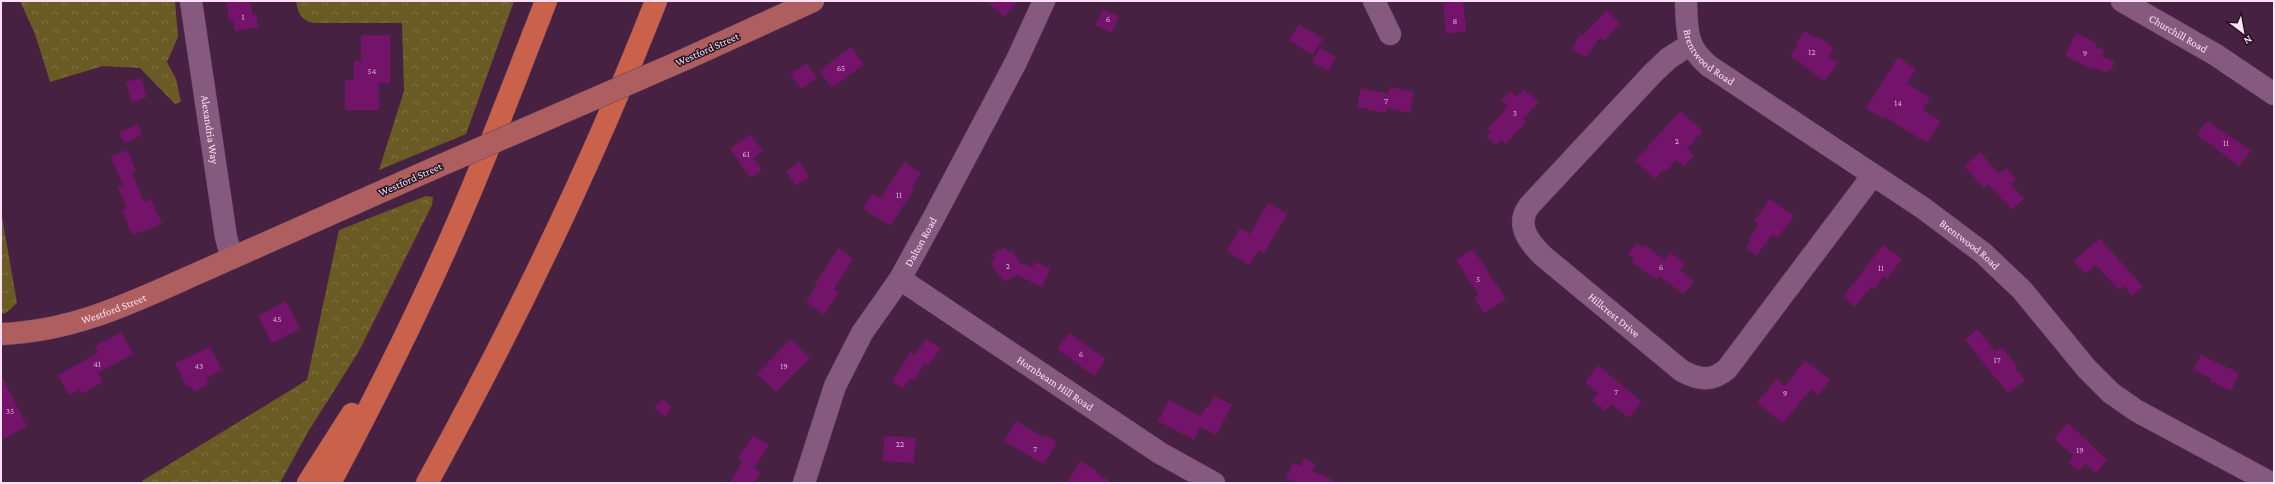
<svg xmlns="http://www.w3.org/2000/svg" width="2275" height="484" font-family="'Crimson Pro',serif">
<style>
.forest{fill:url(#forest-crowns)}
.building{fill:#74136a}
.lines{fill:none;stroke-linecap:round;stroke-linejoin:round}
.minor-casing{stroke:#62415e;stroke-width:23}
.major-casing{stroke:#62415e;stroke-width:23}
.highway-casing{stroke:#62415e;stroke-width:23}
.minor{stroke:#855a7e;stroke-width:22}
.major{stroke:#ae5e5f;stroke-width:22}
.highway{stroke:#c9614b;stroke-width:22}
.major-bridge-casing{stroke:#62415e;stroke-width:23;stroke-linecap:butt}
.major-bridge{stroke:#ae5e5f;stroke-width:22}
.labels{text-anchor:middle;stroke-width:3;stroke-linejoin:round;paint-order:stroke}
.number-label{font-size:9px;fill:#d9aed3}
.street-label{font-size:11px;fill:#fbe2f6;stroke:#241221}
</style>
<defs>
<pattern id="forest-crowns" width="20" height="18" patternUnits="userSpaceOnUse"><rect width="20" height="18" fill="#6a5a23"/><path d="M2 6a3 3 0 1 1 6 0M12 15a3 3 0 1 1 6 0" fill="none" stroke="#807144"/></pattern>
</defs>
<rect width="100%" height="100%" fill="#472142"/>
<!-- forest -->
<path class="forest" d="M20,1H175L178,37L167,62L176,79L181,102L175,104L140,68L103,66L50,82L35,34Z
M296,1H514L466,134L379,170L404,91L402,23H313C301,20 298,13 296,1Z
M426,196L433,197L432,205L359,351L308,432L280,483H143L142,481L307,380L339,230Z
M1,211L17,303L6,313L1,314Z"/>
<!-- building -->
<path class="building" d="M226,1H250L253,15L256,14L259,27L235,31L233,20L229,21Z
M987,1H1019L1004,17Z
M1463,1L1466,31L1446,34L1443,3Z
M1103,9L1119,16L1112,33L1096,25Z
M1607,10L1620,23L1604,41L1600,37L1586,57L1572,49L1580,34L1583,35Z
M1299,24L1323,39L1313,55L1289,40Z
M1805,31L1816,39L1818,36L1834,49L1828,56L1838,63L1824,81L1790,55L1799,43L1797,41Z
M2076,33L2097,43L2095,46L2104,50L2102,56L2115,62L2111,70L2105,72L2095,68L2094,70L2065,56Z
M361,35H390V83H379V110H345V80H354V61H361Z
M851,47L864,64L832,88L819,71Z
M1320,48L1336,57L1328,71L1312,62Z
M1898,57L1916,69L1907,83L1930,98L1923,110L1941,121L1927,143L1885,117L1884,119L1866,108Z
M807,63L817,78L801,89L790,74Z
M141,78L147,97L132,102L126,82Z
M1390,87L1414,92L1410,113L1387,108L1385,113L1357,107L1361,88L1388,94Z
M1524,89L1539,102L1523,119L1526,122L1506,144L1501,140L1496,145L1486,136L1491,132L1488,129L1508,106L1501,101L1510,91L1517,97Z
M1680,111L1703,131L1687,149L1694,155L1684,167L1676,160L1667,171L1664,169L1655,179L1635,161Z
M2207,121L2251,151L2239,166L2197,134Z
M138,124L142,135L124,143L119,132Z
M750,134L763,151L753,158L762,170L751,178L730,149Z
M127,150L136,171L132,173L144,202L151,199L162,224L132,235L122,210L127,208L118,187L123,185L111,157Z
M1980,152L1999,174L2006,168L2016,179L2011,184L2024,199L2012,210L1988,184L1984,188L1964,166Z
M799,162L809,176L796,186L786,172Z
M904,162L921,173L912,186L915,188L890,226L863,208L873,193L881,198Z
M1770,199L1794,216L1777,238L1772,235L1756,256L1746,248L1751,241L1749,239L1759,225L1754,221Z
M1268,203L1287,214L1264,253L1259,250L1250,265L1227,251L1240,228L1250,234Z
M2100,238L2143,287L2132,296L2124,286L2119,290L2096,265L2085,274L2074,261Z
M1637,243L1643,248L1645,245L1664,260L1670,252L1685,264L1680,270L1694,281L1683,294L1659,276L1656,280L1632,262L1634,259L1628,254Z
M1883,245L1902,259L1887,279L1884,276L1874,290L1871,287L1855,307L1843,297Z
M1005,247L1008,252L1011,250L1020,263L1032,267L1036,262L1050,269L1042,287L1017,275L1004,282L990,262L995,259L992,255Z
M838,248L853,259L834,289L839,292L824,315L806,302L816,287L814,286Z
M1473,249L1506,299L1484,313L1474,298L1479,295L1456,260Z
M286,301L300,329L272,343L258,316Z
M1977,329L1995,351L2001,347L2018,366L2015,368L2025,380L2008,393L1965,340Z
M121,332L133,354L98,373L103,382L81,394L79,390L69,395L58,375L98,353L95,346Z
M1069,333L1106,359L1094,376L1057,349Z
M791,339L810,358L776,392L757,374Z
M926,339L941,348L929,365L925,363L914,381L910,378L903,389L892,382L910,352L915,355Z
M210,347L222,370L206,378L209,384L194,392L190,385L187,387L175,363Z
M2201,355L2239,373L2231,391L2210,381L2211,378L2193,370Z
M1805,360L1830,380L1819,395L1811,389L1783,423L1757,403L1776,379L1785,386Z
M1598,365L1642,402L1629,418L1611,404L1605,411L1592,400L1598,393L1585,382Z
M1,375L27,426L1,440Z
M1214,396L1232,405L1216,435L1200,427L1194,440L1158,421L1169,400L1200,416L1206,407L1208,408Z
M662,399L672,407L665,417L654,408Z
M1016,421L1044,438L1045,435L1057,442L1044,464L1004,441Z
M2068,423L2107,460L2096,473L2085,464L2079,471L2069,463L2074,456L2054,439Z
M753,435L769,445L754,468L761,472L754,483H729L743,461L738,458Z
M884,436L916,438L914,463L883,461Z
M1304,459L1316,464L1312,471L1340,483H1296L1286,479L1293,463L1301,466Z
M1080,461L1096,470L1095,472L1113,483H1067Z"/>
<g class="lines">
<!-- minor casing -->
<g class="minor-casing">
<g id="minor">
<path id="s1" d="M191,1L226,237L232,258"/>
<path d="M1374,1L1390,34"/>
<path id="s2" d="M1686,1C1687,29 1685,46 1709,66L1923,208L1983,253L2022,290L2087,369L2111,393L2137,411L2271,483"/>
<path id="s3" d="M2122,1L2216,55L2274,94"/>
<path id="s4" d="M1691,44L1669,58L1653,73L1529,206C1515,225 1529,242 1543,256L1682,371C1699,380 1712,382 1727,369L1873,175"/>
<path id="s5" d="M900,279L1160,453L1214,483"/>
<path id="s6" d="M804,483L835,386L862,333L900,279L934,217L1016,62L1044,1"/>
</g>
</g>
<!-- major casing -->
<g class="major-casing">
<g id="major">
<path d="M688,58L813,1"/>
<path id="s7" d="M1,334C77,331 137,300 205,270C280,237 355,203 430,170"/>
</g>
</g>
<!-- highway casing -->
<g class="highway-casing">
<path id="highway" d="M308,483L352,414
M330,483C385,380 438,273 482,164C504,110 525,55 546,1
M427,483C513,327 591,167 656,1"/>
</g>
<!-- minor -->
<use href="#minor" class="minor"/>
<!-- major -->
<use href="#major" class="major"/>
<!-- highway -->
<use href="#highway" class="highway"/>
<!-- major-bridge casing -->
<g class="major-bridge-casing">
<path id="major-bridge" d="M430,170L688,58"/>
</g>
<!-- major-bridge -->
<use href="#major-bridge" class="major-bridge"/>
</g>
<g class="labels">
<!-- number labels -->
<g class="number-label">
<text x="243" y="20">1</text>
<text x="1108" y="22">6</text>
<text x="1455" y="24">8</text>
<text x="1812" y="55">12</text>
<text x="2085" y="56">9</text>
<text x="841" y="71">65</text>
<text x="372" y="74">54</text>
<text x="1386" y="104">7</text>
<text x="1898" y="106">14</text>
<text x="1515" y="116">3</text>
<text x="1677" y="144">2</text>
<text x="2226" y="146">11</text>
<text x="746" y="157">61</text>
<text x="899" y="198">11</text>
<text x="1008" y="269">2</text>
<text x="1661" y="270">6</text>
<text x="1881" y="271">11</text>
<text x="1478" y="282">5</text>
<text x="277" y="322">45</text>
<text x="1081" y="357">6</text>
<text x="1997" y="363">17</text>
<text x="97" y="367">41</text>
<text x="199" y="369">43</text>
<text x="784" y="369">19</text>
<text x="1616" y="395">7</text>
<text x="1785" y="396">9</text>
<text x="10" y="414">35</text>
<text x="900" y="447">22</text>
<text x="1035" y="452">7</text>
<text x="2080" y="453">19</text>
</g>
<!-- street labels -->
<g class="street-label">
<text dy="4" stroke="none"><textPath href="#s3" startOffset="65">Churchill Road</textPath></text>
<text transform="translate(707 49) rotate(-24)" y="4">Westford Street</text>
<text dy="4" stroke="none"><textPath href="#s2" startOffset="65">Brentwood Road</textPath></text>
<text dy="4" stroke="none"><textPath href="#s1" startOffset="130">Alexandria Way</textPath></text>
<text transform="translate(410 179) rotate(-24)" y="4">Westford Street</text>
<text dy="4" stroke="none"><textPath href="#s6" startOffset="270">Dalton Road</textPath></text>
<text dy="4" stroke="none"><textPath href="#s2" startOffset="388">Brentwood Road</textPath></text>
<text dy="4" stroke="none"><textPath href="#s7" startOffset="116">Westford Street</textPath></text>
<text dy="4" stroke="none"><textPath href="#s4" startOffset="380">Hillcrest Drive</textPath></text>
<text dy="4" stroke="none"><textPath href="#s5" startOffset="187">Hornbeam Hill Road</textPath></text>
</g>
</g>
<!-- border -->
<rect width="2275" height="484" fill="none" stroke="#fbe2f6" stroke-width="4"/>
<!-- north arrow -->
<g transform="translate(2243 32) rotate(148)" stroke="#241221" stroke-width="3" paint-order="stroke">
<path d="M0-3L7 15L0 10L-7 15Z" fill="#fbe2f6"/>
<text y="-6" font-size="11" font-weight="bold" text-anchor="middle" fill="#fbe2f6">N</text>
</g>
</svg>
